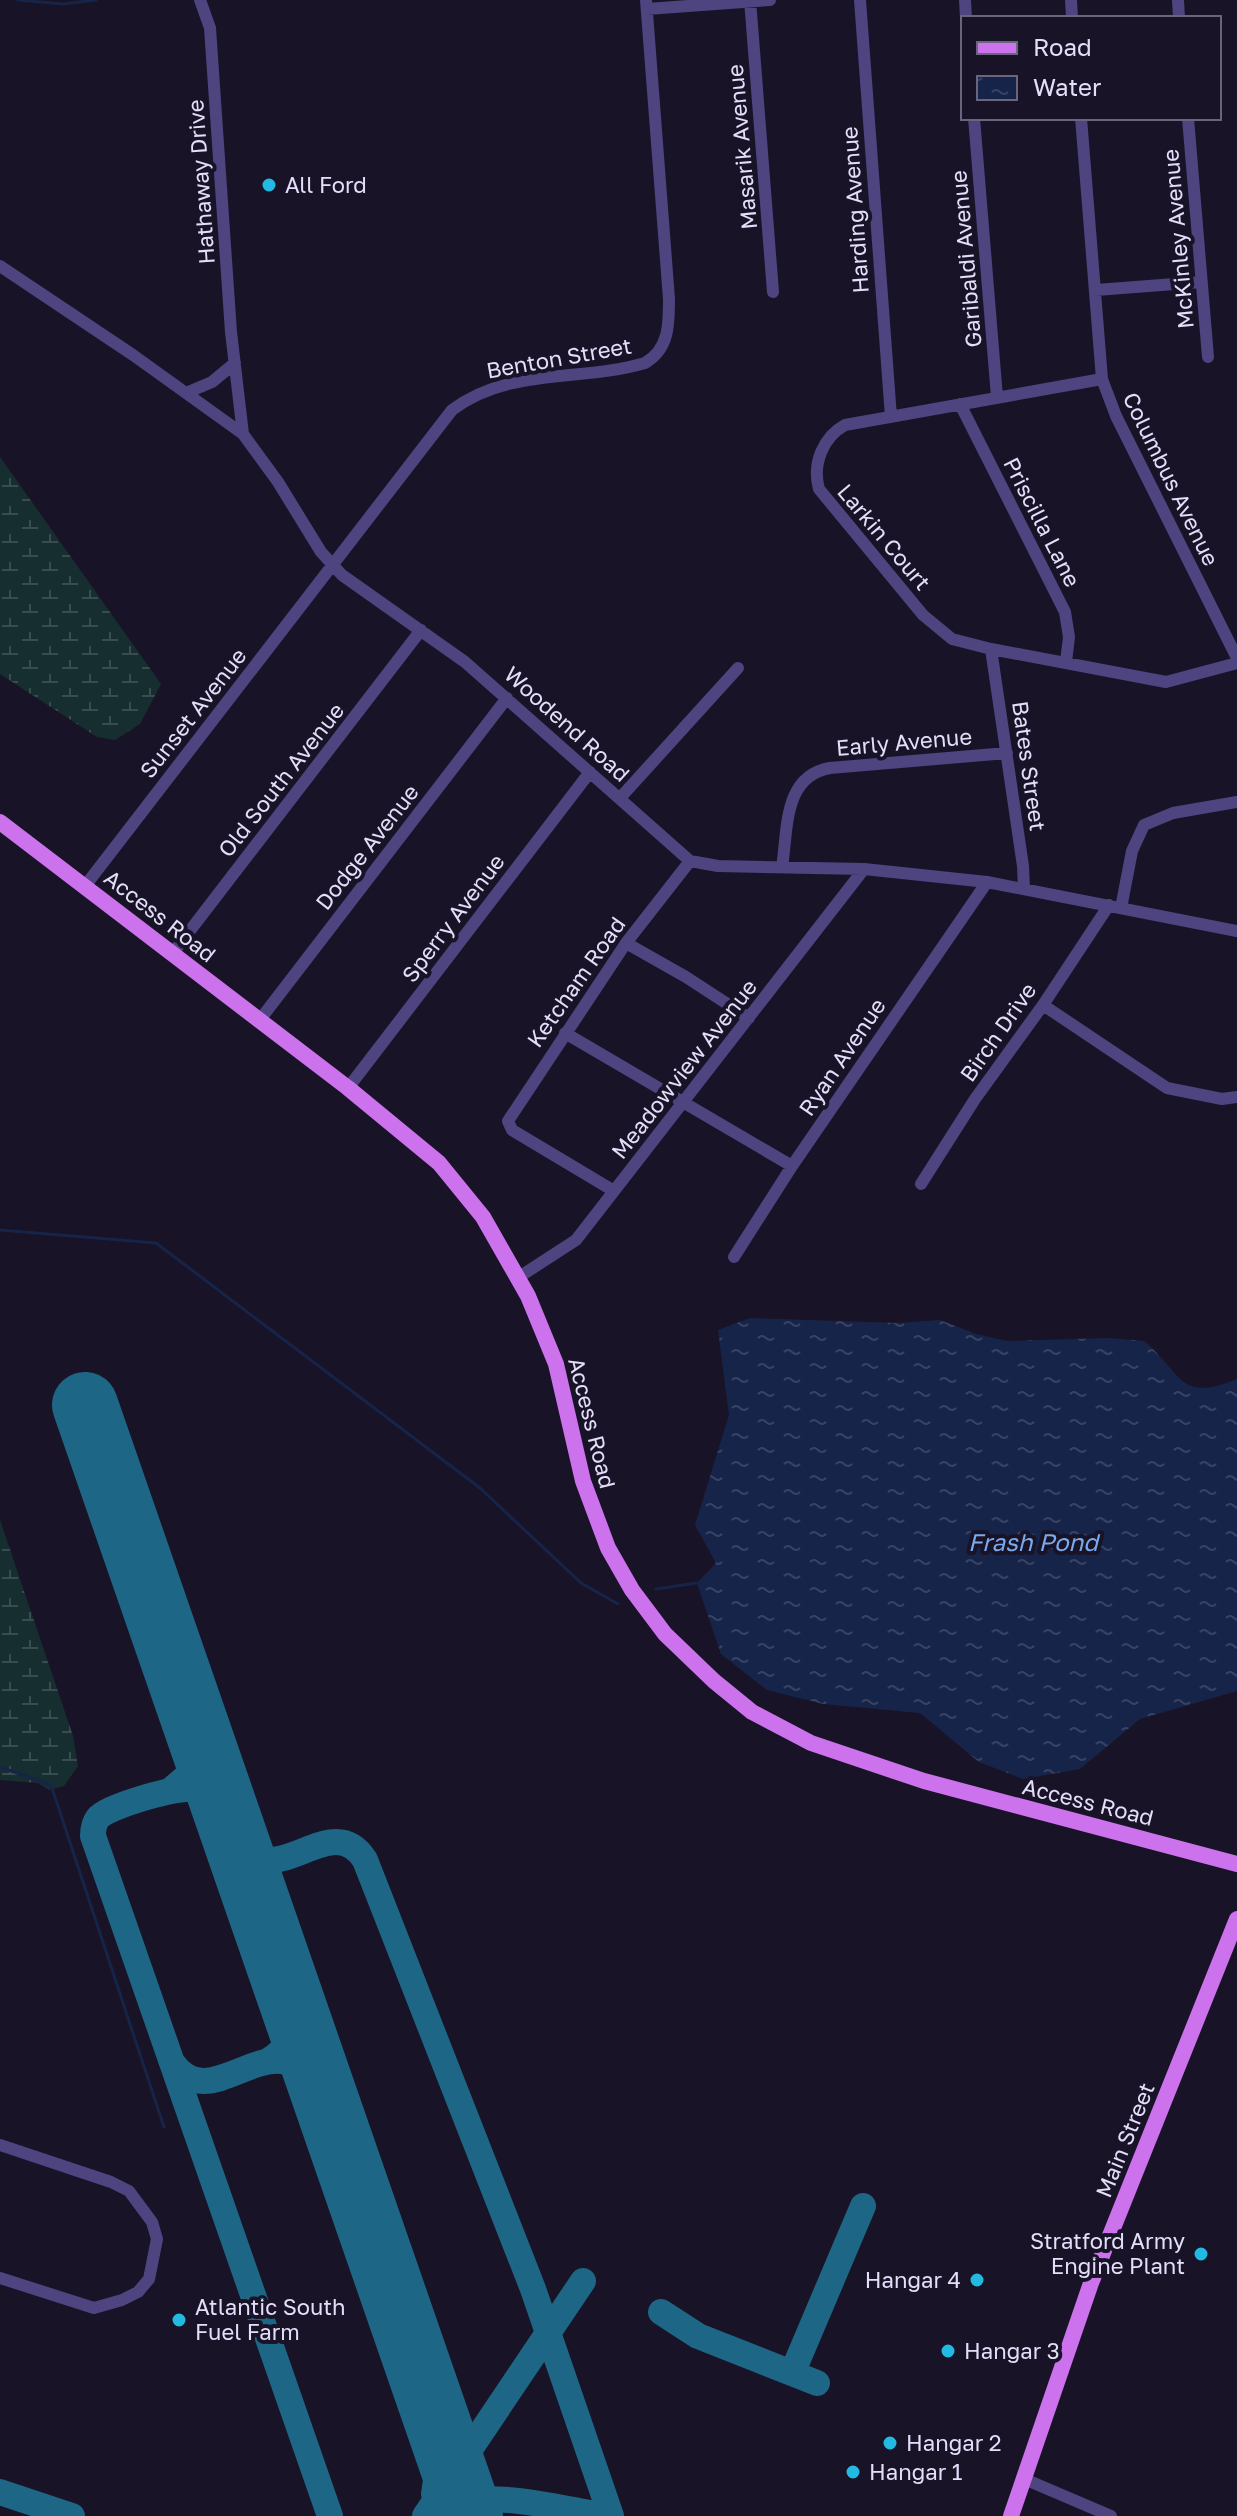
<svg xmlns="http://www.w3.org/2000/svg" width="1237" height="2516" font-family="'Golos Text',sans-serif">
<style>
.wetland{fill:url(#wetland-marsh)}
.water{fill:url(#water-ripples)}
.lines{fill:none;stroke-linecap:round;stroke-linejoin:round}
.stream{stroke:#162449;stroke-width:3}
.taxiway{stroke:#1e6685;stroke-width:26}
.runway{stroke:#1e6685;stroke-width:66}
.minor{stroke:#4d4480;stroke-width:12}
.major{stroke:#cd72ed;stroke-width:16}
.poi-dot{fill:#22bae3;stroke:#191327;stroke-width:3}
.labels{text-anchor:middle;stroke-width:8;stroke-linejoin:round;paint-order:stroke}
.street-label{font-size:22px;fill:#e4defb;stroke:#191327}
.poi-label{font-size:22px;fill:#e4defb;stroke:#191327;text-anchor:start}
.water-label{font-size:24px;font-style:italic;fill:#79aaee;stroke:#191327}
</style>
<defs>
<pattern id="wetland-marsh" width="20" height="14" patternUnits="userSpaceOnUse" patternTransform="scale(2)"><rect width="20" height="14" fill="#172e30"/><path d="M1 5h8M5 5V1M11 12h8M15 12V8" fill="none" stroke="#394c4f"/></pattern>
<pattern id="water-ripples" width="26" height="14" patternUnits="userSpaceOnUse" patternTransform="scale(2)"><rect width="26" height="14" fill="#162449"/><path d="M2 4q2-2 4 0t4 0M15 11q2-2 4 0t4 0" fill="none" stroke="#384364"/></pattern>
</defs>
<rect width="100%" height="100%" fill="#191327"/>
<!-- wetland -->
<path class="wetland" d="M0,457L161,684L140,724L115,740L97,737L0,674Z
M0,1520L73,1736L78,1766L64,1786L49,1790L38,1783L0,1780Z"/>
<!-- water -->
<path class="water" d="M750,1318L898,1323L940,1320L976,1334L1007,1341L1109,1338L1144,1341C1182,1372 1178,1404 1237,1379V1691L1140,1719L1080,1769L1023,1779L979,1762L920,1713L823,1704L767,1690L721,1654L697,1583L716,1563L695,1525L729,1415L718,1330Z"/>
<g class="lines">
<!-- stream -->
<path class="stream" d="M18,0L63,4L96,0
M0,1230L156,1243L480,1488L581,1583L618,1604
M656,1589L697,1583
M0,1767L51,1785L164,2127"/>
<!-- taxiway -->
<path class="taxiway" d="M172,1789L193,1771L200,1738
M226,1813C217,1803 209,1793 196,1789C181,1785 108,1806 98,1818C94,1823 93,1829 93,1836L330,2516
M235,1840C242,1848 249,1857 260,1859C296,1868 337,1816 365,1860L533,2289L611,2516
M256,1900L260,1875L276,1860
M268,2061C290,2048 294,2031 293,2006
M172,2062C214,2123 272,2010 323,2092
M661,2312L698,2336L817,2383
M784,2370H790L796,2364L863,2206
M0,2492L72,2516
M434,2494L440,2453L435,2414
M425,2516L583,2281
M432,2516C478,2483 554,2508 606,2516"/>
<!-- runway -->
<path class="runway" d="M85,1405L470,2516"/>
<!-- minor -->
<path class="minor" d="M200,0L210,28L231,332L243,434
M750,0L773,292
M860,0L891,417
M965,0L966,18
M1071,0L1072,18
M1178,0L1179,18
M647,9L770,0
M974,118L997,397
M1081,118L1102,379L1116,416L1237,658
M1188,118L1208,357
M0,266L133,355L243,434L278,482L321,552L342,575L465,662L690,861L718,866L864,869L987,882L1237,931
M1096,290L1201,282
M1102,379L845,425C823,437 812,464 819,489L923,615L952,639L991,649L1166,682L1237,663
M186,393L212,382L235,363
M960,404L1065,612L1069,637L1066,662
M991,649L1023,866L1024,889
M620,798L738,668
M782,867C788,829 783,776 830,768L1007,753
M85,886L452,410C509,367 580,382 645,363C669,349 669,325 669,299L646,0
M1121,908L1132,851L1144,825L1173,813L1237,802
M626,943L686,977L749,1018
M172,954L421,630
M1043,1005L1167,1088L1222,1099L1237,1097
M259,1021L507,698
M565,1033L792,1166
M348,1088L590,772
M921,1184L975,1099L1043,1005L1109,905
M614,1191L512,1130L508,1121L626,943L690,861
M734,1257L792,1166L987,882
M519,1277L576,1240L864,869
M0,2145L111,2182L129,2191L152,2222L157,2239L149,2279L138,2292L122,2300L94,2308L0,2278
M1022,2478L1111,2516"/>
<!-- major -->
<path class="major" d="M0,822L348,1088L439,1163L483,1217L528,1296L556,1364L583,1481L608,1548L632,1590L665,1634L714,1681L752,1712L811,1743L924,1781L1237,1864
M1011,2516L1091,2283L1237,1919"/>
</g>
<!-- markers -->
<g class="poi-dot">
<circle cx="269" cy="185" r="8"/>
<circle cx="1201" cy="2254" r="8"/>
<circle cx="977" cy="2280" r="8"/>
<circle cx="179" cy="2320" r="8"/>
<circle cx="948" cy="2351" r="8"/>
<circle cx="890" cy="2443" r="8"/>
<circle cx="853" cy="2472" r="8"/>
</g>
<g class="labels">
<!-- street labels -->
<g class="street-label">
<text transform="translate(742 147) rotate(-95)" y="8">Masarik Avenue</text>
<text transform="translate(201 182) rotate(-94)" y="8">Hathaway Drive</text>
<text transform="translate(855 210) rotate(-94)" y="8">Harding Avenue</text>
<text transform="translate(1178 239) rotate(-95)" y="8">McKinley Avenue</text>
<text transform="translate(966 259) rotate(-95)" y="8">Garibaldi Avenue</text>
<text transform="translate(559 358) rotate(-10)" y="8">Benton Street</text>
<text transform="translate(1171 479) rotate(64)" y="8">Columbus Avenue</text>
<text transform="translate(1042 522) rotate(63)" y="8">Priscilla Lane</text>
<text transform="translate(884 537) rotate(50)" y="8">Larkin Court</text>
<text transform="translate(193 713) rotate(-52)" y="8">Sunset Avenue</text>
<text transform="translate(567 724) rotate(42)" y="8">Woodend Road</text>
<text transform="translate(904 742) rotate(-5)" y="8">Early Avenue</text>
<text transform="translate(1029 766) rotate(82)" y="8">Bates Street</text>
<text transform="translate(281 780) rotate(-52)" y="8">Old South Avenue</text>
<text transform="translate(367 847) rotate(-52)" y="8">Dodge Avenue</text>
<text transform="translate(160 916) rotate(38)" y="8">Access Road</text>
<text transform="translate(453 918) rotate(-53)" y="8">Sperry Avenue</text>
<text transform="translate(576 982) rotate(-55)" y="8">Ketcham Road</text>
<text transform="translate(998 1032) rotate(-55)" y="8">Birch Drive</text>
<text transform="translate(842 1057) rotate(-56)" y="8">Ryan Avenue</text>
<text transform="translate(684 1069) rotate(-52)" y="8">Meadowview Avenue</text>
<text transform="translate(592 1423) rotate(76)" y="8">Access Road</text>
<text transform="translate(1088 1802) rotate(14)" y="8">Access Road</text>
<text transform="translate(1125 2140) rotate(-68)" y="8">Main Street</text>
</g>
<!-- poi labels -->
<g class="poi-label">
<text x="285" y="193">All Ford</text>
<text x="1185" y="2249" text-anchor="end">Stratford Army<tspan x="1185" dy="25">Engine Plant</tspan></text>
<text x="961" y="2288" text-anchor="end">Hangar 4</text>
<text x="195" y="2315">Atlantic South<tspan x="195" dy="25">Fuel Farm</tspan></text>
<text x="964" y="2359">Hangar 3</text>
<text x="906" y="2451">Hangar 2</text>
<text x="869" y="2480">Hangar 1</text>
</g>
<!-- water labels -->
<g class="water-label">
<text x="1033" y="1551">Frash Pond</text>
</g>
</g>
<!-- legend -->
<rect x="961" y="16" width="260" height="104" fill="#191327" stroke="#6a647c" stroke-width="2"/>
<rect x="977" y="42" width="40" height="12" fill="#cd72ed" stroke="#6a647c" stroke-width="2"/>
<text x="1033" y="56" font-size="24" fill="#e4defb">Road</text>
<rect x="977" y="76" width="40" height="24" fill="url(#water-ripples)" stroke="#6a647c" stroke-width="2"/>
<text x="1033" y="96" font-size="24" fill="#e4defb">Water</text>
</svg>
